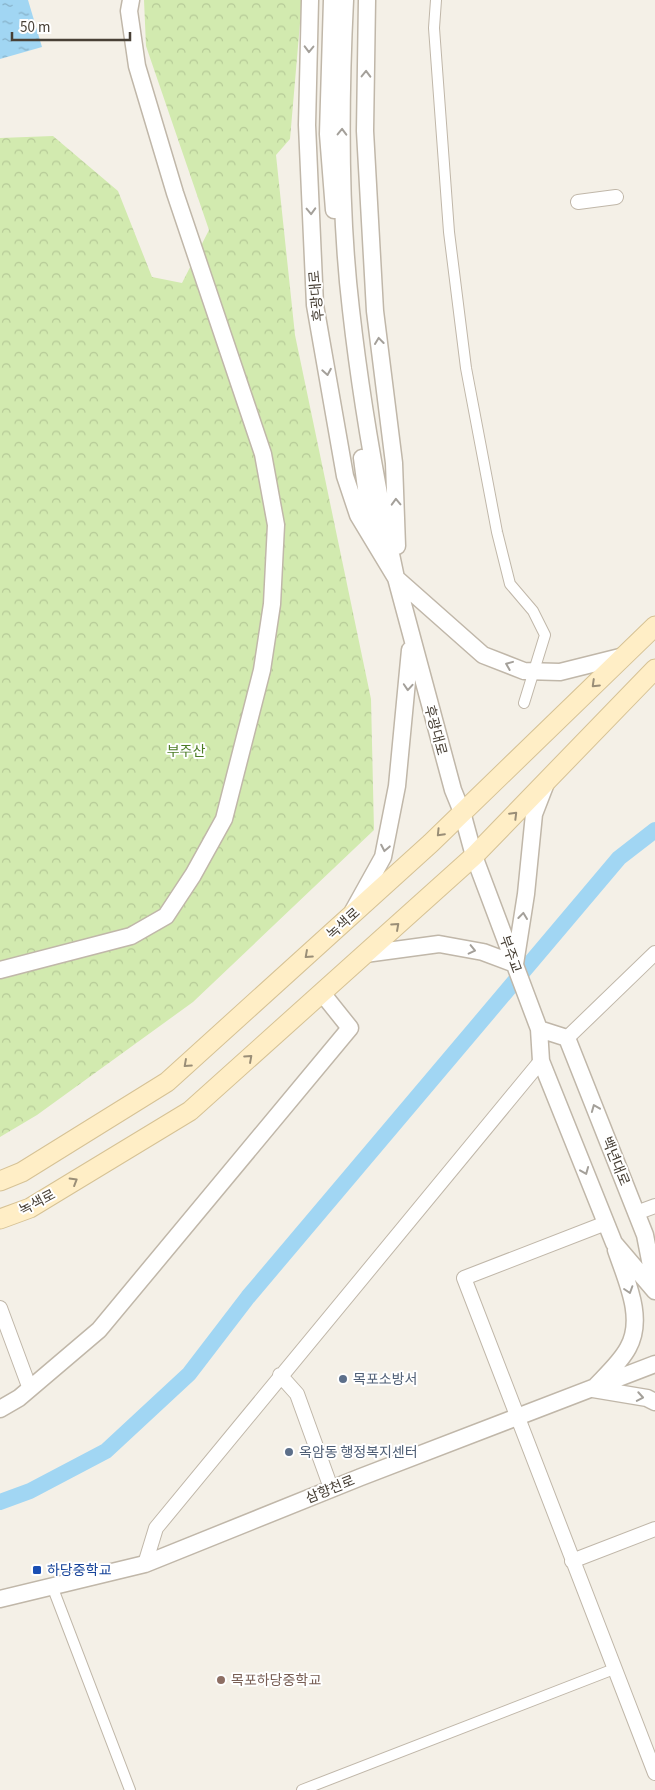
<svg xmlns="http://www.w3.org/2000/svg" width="655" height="1790" font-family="'Source Sans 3','Noto Sans KR',sans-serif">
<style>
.forest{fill:url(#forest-crowns)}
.water{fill:url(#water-ripples)}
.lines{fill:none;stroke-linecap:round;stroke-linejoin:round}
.canal{stroke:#a1d6f3;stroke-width:16}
.pedestrian-casing{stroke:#c0b7a9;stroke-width:12}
.minor-casing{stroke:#c0b7a9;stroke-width:16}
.tertiary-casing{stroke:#c0b7a9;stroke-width:19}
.secondary-casing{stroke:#d6c295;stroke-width:21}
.pedestrian{stroke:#fff;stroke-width:10}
.minor{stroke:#fff;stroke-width:14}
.tertiary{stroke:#fff;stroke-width:16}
.secondary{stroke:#ffeec6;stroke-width:19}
.oneway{stroke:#a4a09a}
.oneway2{stroke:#9a8e77}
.service-dot{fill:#5c6f8a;stroke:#fff;stroke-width:2}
.transit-dot{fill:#1a4fb4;stroke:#fff;stroke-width:2}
.education-dot{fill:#8d6e63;stroke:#fff;stroke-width:2}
.labels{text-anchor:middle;stroke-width:4;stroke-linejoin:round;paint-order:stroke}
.street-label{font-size:14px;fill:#484036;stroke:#fff}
.park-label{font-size:14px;fill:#4b7c26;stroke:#fff}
.service-label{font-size:14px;fill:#4e5e75;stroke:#fff;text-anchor:start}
.transit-label{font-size:14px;fill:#164399;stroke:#fff;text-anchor:start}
.education-label{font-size:14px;fill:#785e54;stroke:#fff;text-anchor:start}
</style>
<defs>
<pattern id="forest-crowns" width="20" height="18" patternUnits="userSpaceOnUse" patternTransform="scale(1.25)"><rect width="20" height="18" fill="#d2eaaf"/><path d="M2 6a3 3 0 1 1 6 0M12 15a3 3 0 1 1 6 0" fill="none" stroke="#b6ca97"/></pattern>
<pattern id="water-ripples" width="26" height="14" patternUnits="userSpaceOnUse" patternTransform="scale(1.25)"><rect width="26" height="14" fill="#a1d6f3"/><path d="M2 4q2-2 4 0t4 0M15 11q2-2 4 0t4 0" fill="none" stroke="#85afc6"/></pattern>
</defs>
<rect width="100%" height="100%" fill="#f4f0e7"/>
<!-- forest -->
<path class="forest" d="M144,0H302L290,139L276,155L295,335L371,699L374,830L193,1002L37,1115L0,1137V138L53,136L118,191L152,277L182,283L209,230L146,46Z"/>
<!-- water -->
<path class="water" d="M0,0H28L42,47L0,59Z"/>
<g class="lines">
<!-- canal -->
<path class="canal" d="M0,1502L30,1491L106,1451L189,1374L248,1297L619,858L655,830"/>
<!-- pedestrian casing -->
<g class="pedestrian-casing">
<path id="pedestrian" d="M436,0L434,28L449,232L466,368L497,532L510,584L533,611L545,635L524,703
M52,1586L130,1790
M302,1790L614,1669"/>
</g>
<!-- minor casing -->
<g class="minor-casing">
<path id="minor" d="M578,202L616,197
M567,1038L655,953
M636,1213L655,1206
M606,1223L464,1278L655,1773
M0,1308L30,1389
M280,1375L297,1394L331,1488
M572,1561L655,1529
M145,1564L156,1528L541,1061"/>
</g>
<!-- tertiary casing -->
<g class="tertiary-casing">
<path id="tertiary" d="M310,0L307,125L315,305L345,476L358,515L396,578C377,490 361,399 351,310C339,209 340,101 345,0
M332,0L328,134L334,210
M367,0L365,131L375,311L394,463L397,546
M362,458L369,511L377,531
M396,578L453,790L462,812L474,856L539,1029L541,1061L614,1243L655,1291
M396,578L483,655L524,671L560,672L624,656
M353,911L383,857L397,786L410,650
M365,954L439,944L483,952L515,964L526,894L534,814L546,783
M0,970L131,936L166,916L193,875L224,819L262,670L272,604L276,525L263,454L175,193L137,66L129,11L131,0
M539,1029L567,1038L645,1235L655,1286
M616,1250C626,1280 645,1318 628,1348C620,1363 604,1377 593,1389L647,1398L655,1402
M0,1409L19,1398L99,1330L350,1028L322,993
M0,1599L145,1564L361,1477L655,1364"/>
</g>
<!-- secondary casing -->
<g class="secondary-casing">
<path id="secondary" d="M0,1181L22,1172L167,1082L431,843L655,626
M0,1219L30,1208L190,1111L474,856L655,669"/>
</g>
<!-- pedestrian -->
<use href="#pedestrian" class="pedestrian"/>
<!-- minor -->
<use href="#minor" class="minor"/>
<!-- tertiary -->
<use href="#tertiary" class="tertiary"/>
<!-- secondary -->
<use href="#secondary" class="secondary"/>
</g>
<!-- one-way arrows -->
<defs><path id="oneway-chevron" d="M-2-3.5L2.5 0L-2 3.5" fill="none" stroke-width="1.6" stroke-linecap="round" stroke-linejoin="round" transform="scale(1.25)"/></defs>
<g class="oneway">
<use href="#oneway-chevron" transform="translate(309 49) rotate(91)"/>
<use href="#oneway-chevron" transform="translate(366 74) rotate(-89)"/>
<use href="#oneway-chevron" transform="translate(342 132) rotate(-89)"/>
<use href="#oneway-chevron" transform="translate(311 211) rotate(88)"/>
<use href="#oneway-chevron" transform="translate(379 341) rotate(-97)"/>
<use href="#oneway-chevron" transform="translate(327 372) rotate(80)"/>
<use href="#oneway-chevron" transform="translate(396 502) rotate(-92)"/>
<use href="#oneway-chevron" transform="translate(509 665) rotate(-158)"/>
<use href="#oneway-chevron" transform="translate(408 687) rotate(94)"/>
<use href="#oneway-chevron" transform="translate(385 848) rotate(101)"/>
<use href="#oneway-chevron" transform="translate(523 916) rotate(-83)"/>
<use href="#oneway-chevron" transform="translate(472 950) rotate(13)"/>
<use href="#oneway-chevron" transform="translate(595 1108) rotate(-112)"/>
<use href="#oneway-chevron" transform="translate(585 1171) rotate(68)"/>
<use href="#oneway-chevron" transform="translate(629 1290) rotate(72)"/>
<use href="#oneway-chevron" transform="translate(640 1397) rotate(10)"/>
</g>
<g class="oneway2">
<use href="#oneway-chevron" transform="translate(595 684) rotate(136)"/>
<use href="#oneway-chevron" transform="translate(514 815) rotate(-45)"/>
<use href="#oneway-chevron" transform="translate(440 833) rotate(134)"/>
<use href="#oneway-chevron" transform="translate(396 926) rotate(-42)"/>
<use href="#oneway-chevron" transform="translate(308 955) rotate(138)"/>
<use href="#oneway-chevron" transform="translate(249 1058) rotate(-42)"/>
<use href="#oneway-chevron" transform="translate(187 1064) rotate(138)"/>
<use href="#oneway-chevron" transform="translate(74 1181) rotate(-31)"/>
</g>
<!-- markers -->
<g class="service-dot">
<circle cx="343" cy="1379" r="5"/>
<circle cx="289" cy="1452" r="5"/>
</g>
<rect class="transit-dot" x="32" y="1565" width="10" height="10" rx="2.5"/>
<circle class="education-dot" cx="221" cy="1680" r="5"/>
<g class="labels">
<!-- street labels -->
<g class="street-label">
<text transform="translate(316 296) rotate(-95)" y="5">후광대로</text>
<text transform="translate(436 730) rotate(75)" y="5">후광대로</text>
<text transform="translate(343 923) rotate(-42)" y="5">녹색로</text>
<text transform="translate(511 954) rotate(70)" y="5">부주교</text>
<text transform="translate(616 1161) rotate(68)" y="5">백년대로</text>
<text transform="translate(37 1202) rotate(-28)" y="5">녹색로</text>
<text transform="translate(330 1489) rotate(-22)" y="5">삼향천로</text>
</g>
<!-- park labels -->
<g class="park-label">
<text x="186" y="756">부주산</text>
</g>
<!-- service labels -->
<g class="service-label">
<text x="353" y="1384">목포소방서</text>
<text x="299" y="1457">옥암동 행정복지센터</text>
</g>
<!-- transit labels -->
<g class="transit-label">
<text x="47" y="1575">하당중학교</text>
</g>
<!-- education labels -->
<g class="education-label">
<text x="231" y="1685">목포하당중학교</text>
</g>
</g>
<!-- scale -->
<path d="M12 32v8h118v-8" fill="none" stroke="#484036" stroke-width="2.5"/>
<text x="20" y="32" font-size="15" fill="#484036" stroke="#ffffff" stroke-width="4" paint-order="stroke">50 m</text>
</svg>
